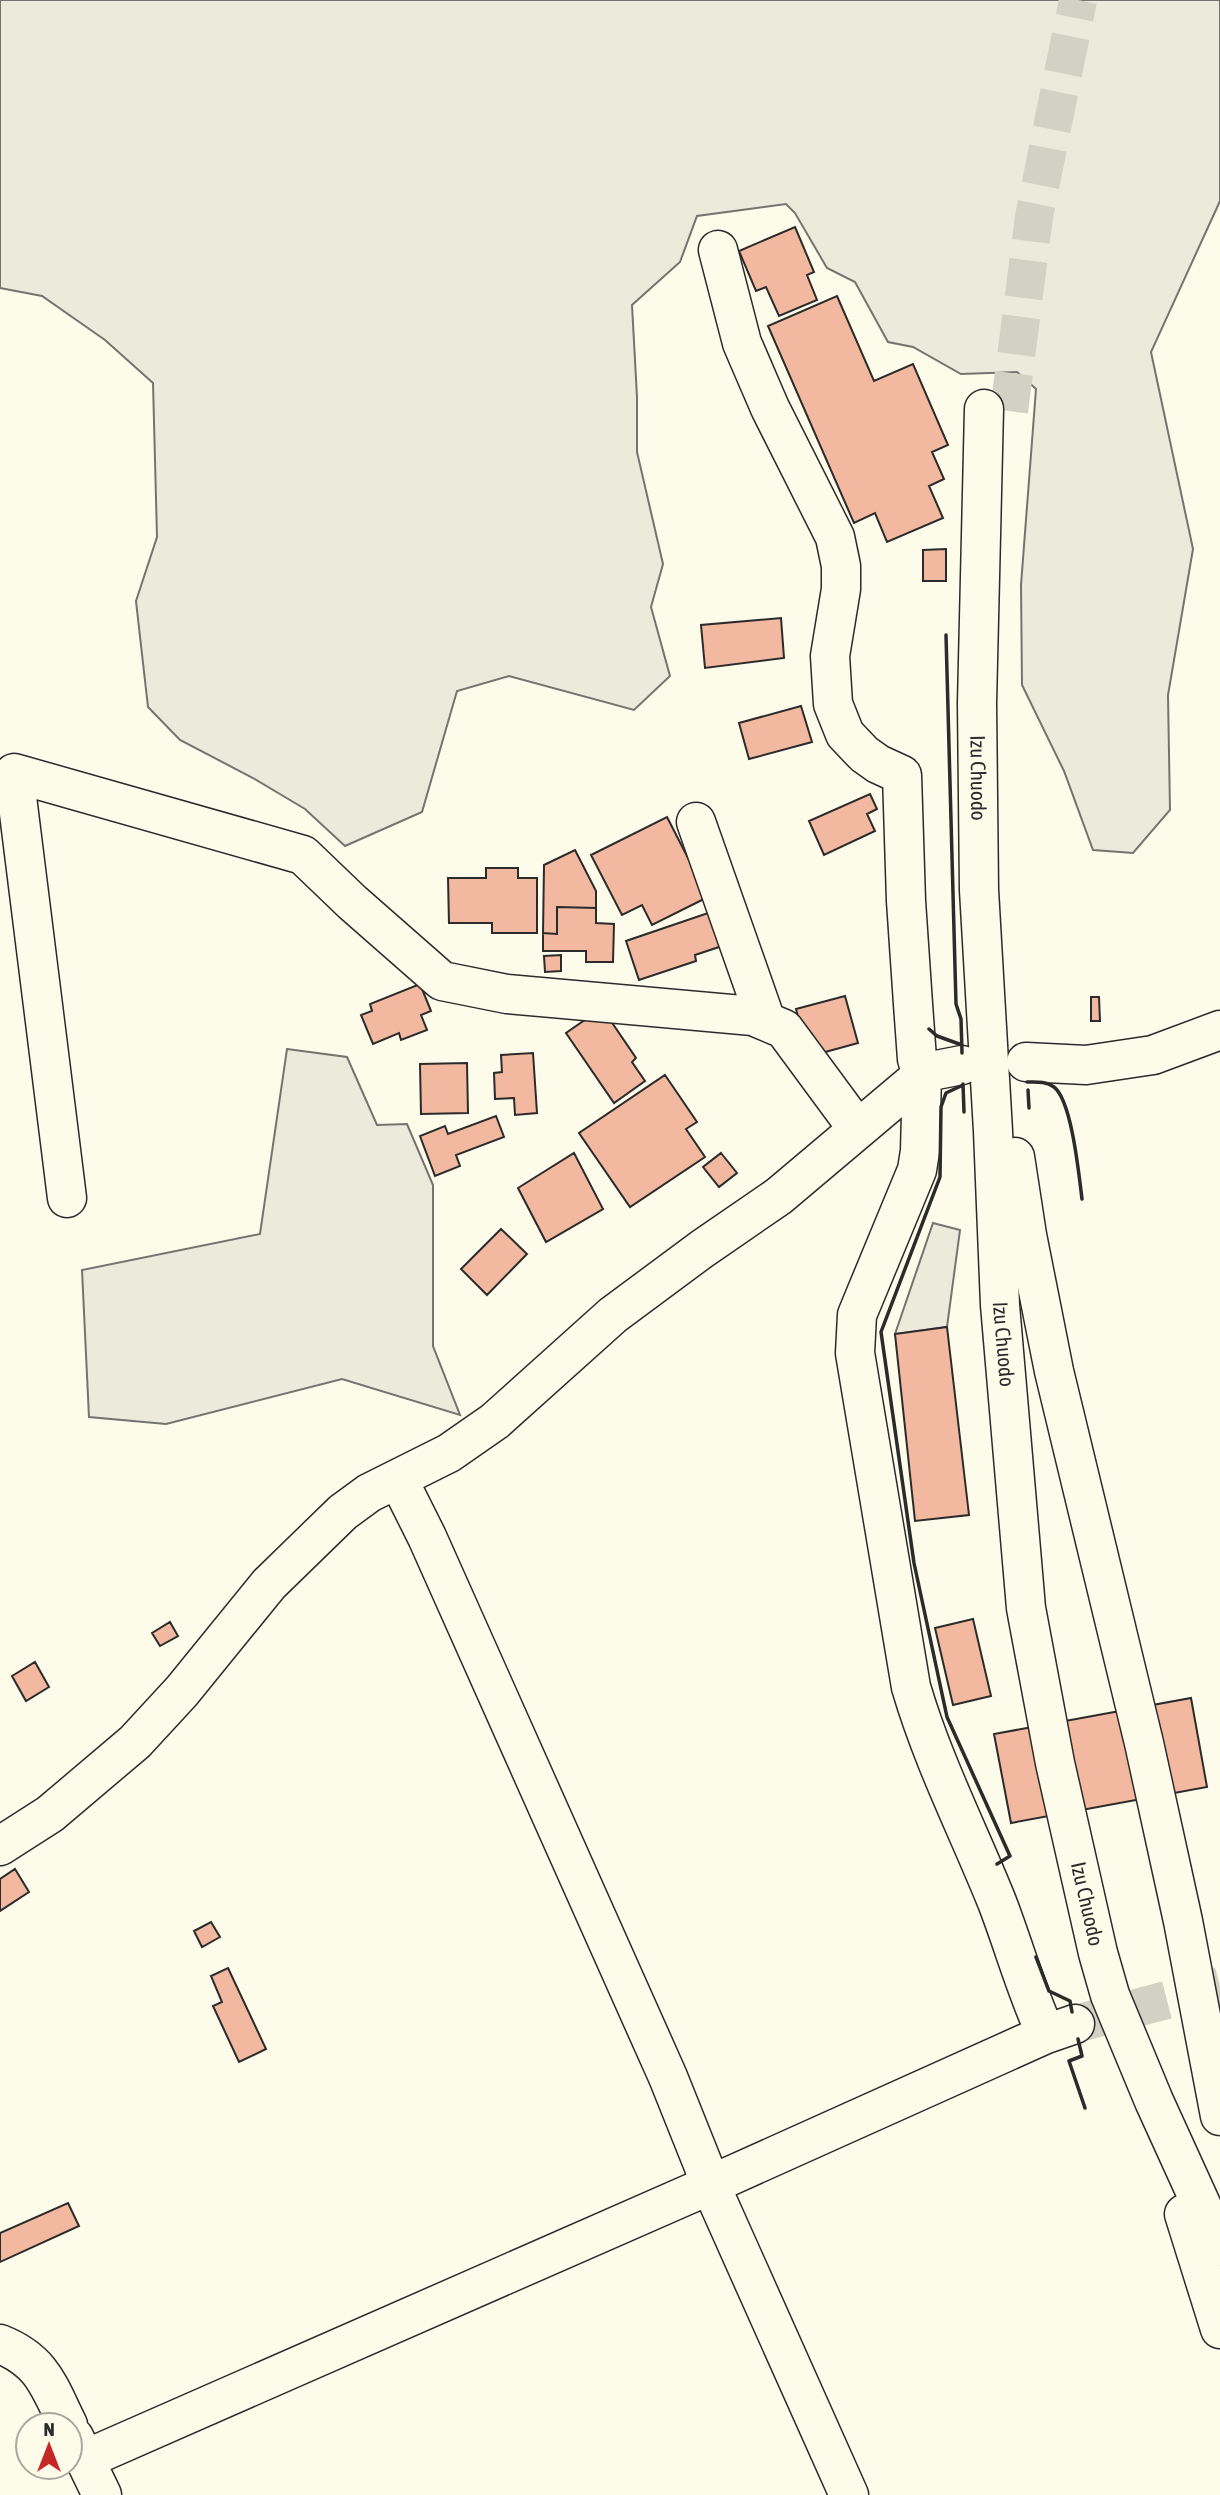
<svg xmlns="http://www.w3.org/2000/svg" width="1220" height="2495" font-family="'Asap Condensed',sans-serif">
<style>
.green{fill:#ecebdb;stroke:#74746e;stroke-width:2}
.parking{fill:#eceadb;stroke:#74746e;stroke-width:2}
.building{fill:#f2b8a0;stroke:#2b2b2b;stroke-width:2}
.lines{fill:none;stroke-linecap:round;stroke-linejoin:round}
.minor-tunnel{stroke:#d3d1c4;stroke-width:38;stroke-dasharray:38 19;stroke-linecap:butt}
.highway-tunnel{stroke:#d3d1c4;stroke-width:38;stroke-dasharray:38 19;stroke-linecap:butt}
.minor-casing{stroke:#2b2b2b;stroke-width:41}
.highway-casing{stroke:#2b2b2b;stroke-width:41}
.minor{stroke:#fdfbea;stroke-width:38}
.highway{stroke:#fdfbea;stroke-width:38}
.wall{stroke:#2b2b2b;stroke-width:3.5}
.labels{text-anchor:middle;stroke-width:5;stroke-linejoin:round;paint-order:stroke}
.street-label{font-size:21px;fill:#2b2b2b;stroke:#fdfbea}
</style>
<rect width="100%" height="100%" fill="#fdfbea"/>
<!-- green -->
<path class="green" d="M0,0H1220V201L1151,352L1193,549L1168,695L1170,810L1133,853L1093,850L1064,771L1022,685L1021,585L1036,389L1017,372L961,374L913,347L888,342L855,282L827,268L795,213L786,204L697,216L680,262L632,305L637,397V452L663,564L651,607L670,676L634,710L509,676L457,691L422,812L345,846L305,809L253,778L180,740L148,707L136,601L157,537L153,383L105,340L42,296L0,288Z
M287,1049L347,1057L377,1125L407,1124L433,1185V1346L460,1415L342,1379L166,1424L89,1417L82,1270L260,1234Z"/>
<!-- parking -->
<path class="parking" d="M933,1223L960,1230L947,1327L895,1334Z"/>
<!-- building -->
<path class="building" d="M795,227L814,272L807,275L817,300L779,316L766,287L756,291L739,251Z
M837,296L874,381L913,364L948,445L932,452L944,479L929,486L943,518L887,542L875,513L854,523L768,326Z
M946,549V581H923V550Z
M781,618L784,658L705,668L701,625Z
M801,706L812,742L749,759L739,723Z
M870,794L877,809L867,814L875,831L824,855L809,821Z
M667,817L708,897L652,925L642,905L622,915L591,855Z
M575,850L596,891V908L557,907V934L543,933L544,865Z
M486,868H518V878H537V933H492V923H449L448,878H486Z
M557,907L596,908V923L614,924L613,962H586V951H543V933L557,934Z
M711,912L722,946L695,955L696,961L639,980L626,941Z
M561,955V971L545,972L544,956Z
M420,984L431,1011L421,1015L427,1030L401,1040L399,1033L373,1044L361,1015L372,1011L370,1004Z
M845,996L858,1043L818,1054L812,1034L803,1036L796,1009Z
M1091,997H1099L1100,1021H1091Z
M602,1008L636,1058L632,1062L645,1081L614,1103L566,1033Z
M533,1053L537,1113L515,1115L514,1098L495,1099L494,1073L502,1072L501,1055Z
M467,1063L468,1113L421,1114L420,1064Z
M665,1075L697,1122L686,1129L705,1157L630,1207L579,1133Z
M496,1116L504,1137L456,1155L460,1166L435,1176L420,1136L445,1126L448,1134Z
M574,1153L603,1209L546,1242L518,1188Z
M721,1153L737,1173L719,1187L703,1167Z
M501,1229L527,1254L487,1295L461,1269Z
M947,1327L969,1515L915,1521L895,1334Z
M973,1619L991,1696L953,1705L935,1628Z
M170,1622L178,1636L160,1646L152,1633Z
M35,1662L49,1687L26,1701L12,1676Z
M1191,1698L1207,1787L1011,1823L994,1734Z
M15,1869L29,1892L0,1911V1879Z
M211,1922L220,1937L202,1947L194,1931Z
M228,1968L266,2049L239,2062L213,2006L222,2002L211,1976Z
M68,2203L79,2226L0,2262V2233Z"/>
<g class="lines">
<!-- minor-tunnel -->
<path class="minor-tunnel" d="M1075,2024L1220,1986"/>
<!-- highway-tunnel -->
<path class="highway-tunnel" d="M1009,411L1034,217L1078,0"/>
<!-- minor casing -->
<g class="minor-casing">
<path id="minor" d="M718,250L742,343L770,408L835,537L841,566V589L830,656L833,704L845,734L864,754L878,764L902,775L906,901L913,1004L917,1059L922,1075L920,1151L917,1170L857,1315L855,1353L911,1687C933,1762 968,1830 997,1902C1014,1946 1026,1991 1046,2034
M696,822L766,1021
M1026,1062L1086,1065L1153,1055L1220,1030
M67,1198L14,773L303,855L352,902L442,981L507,994L753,1016L784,1029L857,1128
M398,1479L427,1537L668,2077L718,2202L849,2495
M0,1846L50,1814L135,1742L182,1691L269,1584L343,1512L369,1493L449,1453L495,1421L613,1315L702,1249L779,1196L926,1072L962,1065
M0,2344C43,2361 49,2387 68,2425
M74,2437L102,2495
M86,2459L710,2185L1046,2034L1075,2024"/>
</g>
<!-- highway casing -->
<g class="highway-casing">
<g id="highway">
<path id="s1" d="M984,409L977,703L979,890L993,1131L1000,1305L1026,1608L1055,1763L1098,1953L1110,1995L1154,2101L1220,2246"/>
<path d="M1015,1157L1027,1235L1054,1371L1144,1743L1183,1921L1220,2116"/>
<path d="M1184,2214L1220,2329"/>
</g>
</g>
<!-- minor -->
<use href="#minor" class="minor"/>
<!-- highway -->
<use href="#highway" class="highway"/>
<!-- wall -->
<path class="wall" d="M946,635L956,1004L961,1019L962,1053
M929,1029L937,1036L962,1045
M1027,1082C1036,1082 1046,1081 1054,1087C1072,1101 1079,1176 1082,1199
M963,1084L964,1112
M963,1085L946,1093L941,1107L940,1177L881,1332L914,1563L947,1717L1010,1856L997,1864
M1028,1090L1029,1108
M1036,1957L1049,1991L1070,2001L1072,2012
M1078,2039L1082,2056L1069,2061L1085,2108"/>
</g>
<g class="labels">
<!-- street labels -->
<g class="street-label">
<text dy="7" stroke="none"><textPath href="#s1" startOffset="369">Izu Chuodo</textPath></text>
<text dy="7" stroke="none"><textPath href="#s1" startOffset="936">Izu Chuodo</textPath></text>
<text dy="7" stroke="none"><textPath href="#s1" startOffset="1503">Izu Chuodo</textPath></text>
</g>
</g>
<!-- north arrow -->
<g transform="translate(49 2446)"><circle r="33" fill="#fdfbea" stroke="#a9a89e" stroke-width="2"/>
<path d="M0-5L12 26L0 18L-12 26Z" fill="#c62828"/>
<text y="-10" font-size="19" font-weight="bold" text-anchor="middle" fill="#2b2b2b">N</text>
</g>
</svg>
